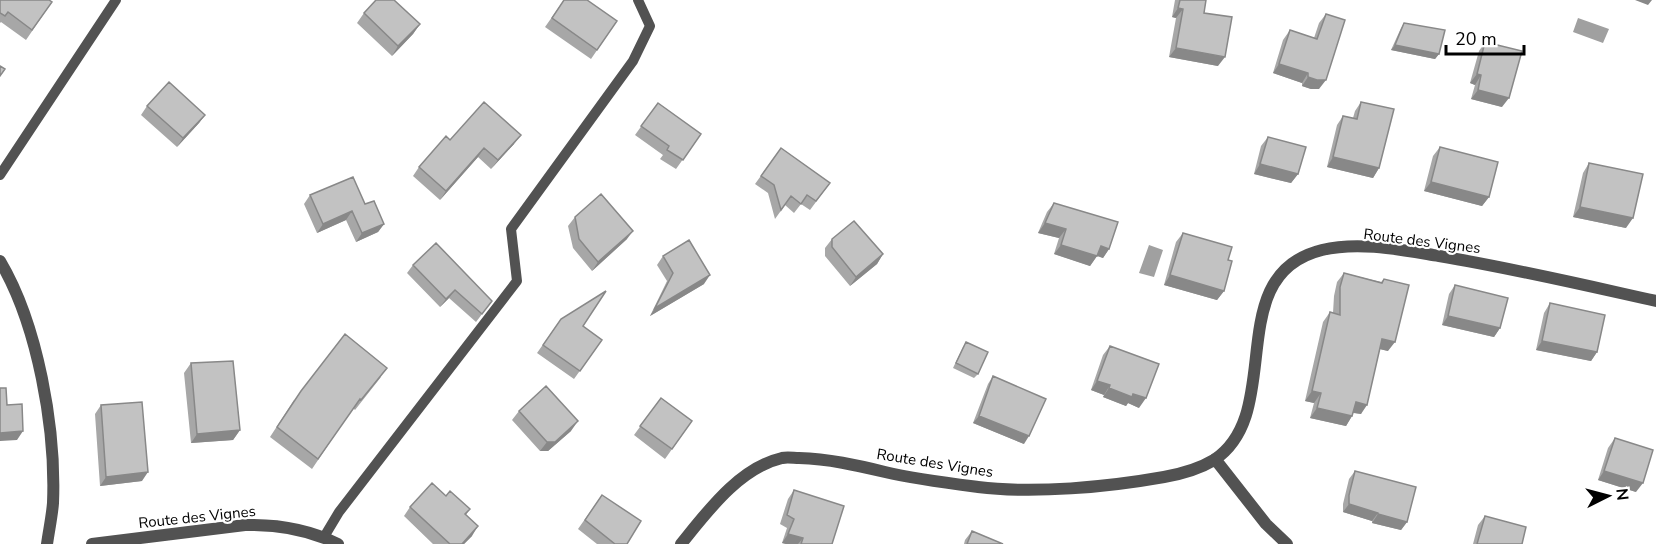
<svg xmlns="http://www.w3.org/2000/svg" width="1656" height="544" font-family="'Nunito Sans',sans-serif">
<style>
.water{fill:#a0a0a0}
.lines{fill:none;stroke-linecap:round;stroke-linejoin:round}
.service{stroke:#525252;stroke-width:10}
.minor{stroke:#525252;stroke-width:12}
.wall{fill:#a7a7a7}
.shaded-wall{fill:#888}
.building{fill:#c2c2c2;stroke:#888;stroke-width:1.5}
.labels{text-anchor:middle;stroke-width:4.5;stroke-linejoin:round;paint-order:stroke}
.street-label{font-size:15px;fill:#000;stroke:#fff}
</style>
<rect width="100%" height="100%" fill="#fff"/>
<!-- water -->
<path class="water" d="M1578,18L1609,29L1603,43L1573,32Z
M1149,245L1163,250L1154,277L1139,273Z"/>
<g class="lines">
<!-- service -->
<path class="service" d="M0,175L116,0
M324,537L339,512L517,281L511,229L633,61L650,26L638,0"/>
<!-- minor -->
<path class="minor" d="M0,261C38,325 56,429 53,503C52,516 49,530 47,544
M1215,459L1266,524L1287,544
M92,544L245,525C279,524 308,529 338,544
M681,544C707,512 739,468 782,458C787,457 794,458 799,458C829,459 856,465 885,472C915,479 947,483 978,487C1034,494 1108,487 1164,477C1181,474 1199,469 1214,460C1287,412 1220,275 1322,250C1359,241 1402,250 1439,256C1512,268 1584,285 1656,301"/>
</g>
<!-- wall -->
<path class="wall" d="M0,0L52,2L26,40L1,22L0,23Z
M564,0L617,21L591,59L545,27Z
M1175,0H1206L1204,13L1218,66L1169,57L1176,18L1172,17Z
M364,13L420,24L413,34L392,56L357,23Z
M1326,14L1319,89H1311L1302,86V83L1273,73L1283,40L1290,30L1314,38L1319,23Z
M1404,23L1439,54L1435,59L1391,50L1401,28Z
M1485,42L1502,107L1471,99L1475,85L1470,83L1479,51Z
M1361,102L1379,168L1373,178L1327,167L1337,125L1343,116L1353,118L1355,111Z
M658,103L701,134L676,169L660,159L663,155L635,135Z
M147,106L205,115L199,123L177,147L141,115Z
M1268,137L1298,174L1291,183L1254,174L1261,146Z
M450,140L514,144L491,169L478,157L440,200L413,176L419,167Z
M1440,147L1489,197L1482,206L1424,191L1433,156Z
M781,148L830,183L810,210L801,204L794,213L785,205L775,219L768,193L755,184Z
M1589,163L1626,228L1573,217L1583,173Z
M310,195L365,204L384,224L378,232L356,242L346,220L317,233L304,204Z
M1054,203L1109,249L1103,258L1097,256L1090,266L1054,254L1059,238L1038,233L1047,212Z
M575,217L627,239L592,271L573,248L568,226Z
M1183,233L1228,260L1224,291L1217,300L1164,285L1176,242Z
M832,239L883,254L877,264L850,286L825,256V248Z
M663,256L704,284L650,316L667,281L657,265Z
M413,265L492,301L476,322L449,298L440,307L407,273Z
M1344,273L1381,282L1384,279L1388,351L1380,349L1361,414L1353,413L1352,416L1346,426L1310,418L1314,403L1305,401L1323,322L1330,312L1333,313L1334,296L1337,282Z
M1455,285L1500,328L1494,337L1442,325L1449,294Z
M1550,303L1597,352L1591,361L1536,350L1544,313Z
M561,319L583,326L602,340L574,379L537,353Z
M966,342L978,374L974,378L953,368L963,347Z
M1110,346L1139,408L1128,403L1126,406L1103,397L1104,395L1091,390L1103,355Z
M191,363L240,430L233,440L191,443L184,373Z
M993,376L1024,444L973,423L988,384Z
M381,377L355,410L353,408L312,469L270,437L294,400Z
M661,398L692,421L665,459L634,435Z
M101,405L142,481L100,486L95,414Z
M519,411L571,431L548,451H540L512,420Z
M1615,438L1636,492L1598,480L1608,448Z
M1355,471L1407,522L1401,530L1372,523V521L1343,512V504L1349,479Z
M794,490L832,544H786L782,543L787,528L780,524L788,499Z
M602,495L627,544H597L578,529Z
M446,496L470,509L466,515L472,536L464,544H433L404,516L410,507Z
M1485,516L1522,544H1473L1478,525Z
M972,531L1003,544H964L965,540Z"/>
<!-- shaded-wall -->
<path class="shaded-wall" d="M1635,0H1652L1648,5Z
M1178,8L1183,9L1176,18L1172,17Z
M420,24L413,34L392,56L398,46Z
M1395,45L1439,54L1435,59L1391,50Z
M1176,48L1225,57L1218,66L1169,57Z
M1279,64L1308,73L1302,83L1273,73Z
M1477,74L1481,75L1475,85L1470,83Z
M1308,77L1326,80L1319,89H1311L1302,86Z
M1478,90L1509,98L1502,107L1471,99Z
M205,115L199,123L177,147L183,138Z
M521,135L514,144L491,169L498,160Z
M484,148L478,157L440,200L446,191Z
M1333,157L1379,168L1373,178L1327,167Z
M1260,164L1298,174L1291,183L1254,174Z
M1431,182L1489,197L1482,206L1424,191Z
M1580,207L1633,218L1626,228L1573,217Z
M352,211L346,220L317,233L323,224Z
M1045,223L1066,229L1059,238L1038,233Z
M384,224L378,232L356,242L362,233Z
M633,231L627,239L592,271L598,262Z
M1061,245L1097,256L1090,266L1054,254Z
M1101,246L1109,249L1103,258L1095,255Z
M883,254L877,264L850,286L856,277Z
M710,275L704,284L650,316L655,308Z
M1170,275L1224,291L1217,300L1164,285Z
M455,290L449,298L440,307L446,299Z
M1448,316L1500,328L1494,337L1442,325Z
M1382,339L1395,342L1388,351L1375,348Z
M1542,341L1597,352L1591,361L1536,350Z
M1097,381L1110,385L1104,395L1091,390Z
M1109,388L1133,394L1146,398L1139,408L1128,403L1126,406L1103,397Z
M1312,391L1321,393L1314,403L1305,401Z
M1356,402L1367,405L1361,414L1349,412Z
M1317,408L1352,416L1346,426L1310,418Z
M979,416L1029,436L1024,444L973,423Z
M578,421L571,431L548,451H540L547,442Z
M240,430L233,440L191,443L197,434Z
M23,431L17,440L0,441V433Z
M1604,471L1643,483L1636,492L1598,480Z
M148,472L142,481L100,486L106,477Z
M1349,504L1378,513L1372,521L1343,512Z
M1378,514L1407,522L1401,530L1372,523Z
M478,526L472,536L464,544H462Z
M788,534L803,538L798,544H786L782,543Z"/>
<!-- building -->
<path class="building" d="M0,0H49L52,2L32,30L8,12L5,16L0,13Z
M376,0H394L420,24L398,46L364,13Z
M564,0H587L617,21L597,50L552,18Z
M1180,0H1206L1204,13L1232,17L1225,57L1176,48L1183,9L1178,8Z
M1326,14L1345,20L1326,80H1317L1308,77V73L1279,64L1290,30L1317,39Z
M1404,23L1445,30L1439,54L1395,45Z
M1485,42L1522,51L1509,98L1478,90L1481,75L1477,74Z
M0,66L5,69L0,76Z
M169,82L205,115L183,138L147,106Z
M484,102L521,135L498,160L484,148L446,191L419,167L446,136L450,140Z
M1361,102L1394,109L1379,168L1333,157L1343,116L1357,119Z
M658,103L701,134L683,160L667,150L669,146L641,126Z
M1268,137L1306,147L1298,174L1260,164Z
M1440,147L1498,162L1489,197L1431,182Z
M781,148L830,183L816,201L807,195L801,204L791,196L781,210L774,185L761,176Z
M1589,163L1643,174L1633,218L1580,207Z
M353,177L365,204L374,201L384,224L362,233L352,211L323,224L310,195Z
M601,194L633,231L598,262L579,239L575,217Z
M1054,203L1118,222L1109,249L1101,246L1097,256L1061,245L1066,229L1045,223Z
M854,221L883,254L856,277L832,247V239Z
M1183,233L1232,247L1228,260L1232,261L1224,291L1170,275Z
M689,240L710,275L655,308L673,273L663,256Z
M436,243L492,301L482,314L455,290L446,299L413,265Z
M1344,273L1382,283L1384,279L1409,285L1395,342L1382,339L1367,405L1356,402L1352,416L1317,408L1321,393L1312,391L1330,312L1340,315V287Z
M1455,285L1508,298L1500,328L1448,316Z
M606,291L583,326L602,340L580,371L543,345L561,319Z
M1550,303L1605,315L1597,352L1542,341Z
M345,334L387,368L361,400L360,399L318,459L277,427L301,391Z
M966,342L988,352L978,374L956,363Z
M1110,346L1159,364L1146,398L1133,394L1132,397L1109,388L1110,385L1097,381Z
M233,361L240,430L197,434L191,363Z
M993,376L1046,399L1029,436L979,416Z
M546,386L578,421L555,442H547L519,411Z
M0,388H6L7,405L22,404L23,431L0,433Z
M661,398L692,421L672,449L640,426Z
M142,402L148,472L106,477L101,405Z
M1615,438L1653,450L1643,483L1604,471Z
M1355,471L1416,487L1407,522L1378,514V513L1349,504V495Z
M432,483L446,496L450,491L470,509L465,514L478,526L462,544H450L410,507Z
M794,490L844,506L832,544H801L803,538L788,534L794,519L787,515Z
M602,495L641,521L627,544H615L585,520Z
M1485,516L1526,527L1522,544H1477Z
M972,531L1003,544H967Z"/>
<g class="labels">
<!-- street labels -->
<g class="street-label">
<text transform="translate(1422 241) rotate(7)" y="5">Route des Vignes</text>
<text transform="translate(935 463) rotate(9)" y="5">Route des Vignes</text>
<text transform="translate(197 517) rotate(-6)" y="5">Route des Vignes</text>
</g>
</g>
<!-- north arrow -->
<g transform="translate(1608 496) rotate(84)" stroke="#ffffff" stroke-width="4.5" paint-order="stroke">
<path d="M0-4.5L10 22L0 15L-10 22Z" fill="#000000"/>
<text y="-9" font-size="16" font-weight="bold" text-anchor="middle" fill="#000000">N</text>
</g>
<!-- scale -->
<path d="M1446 45v9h78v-9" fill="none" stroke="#000000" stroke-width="3"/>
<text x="1455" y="45" font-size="18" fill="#000000" stroke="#ffffff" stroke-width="4.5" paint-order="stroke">20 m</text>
</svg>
